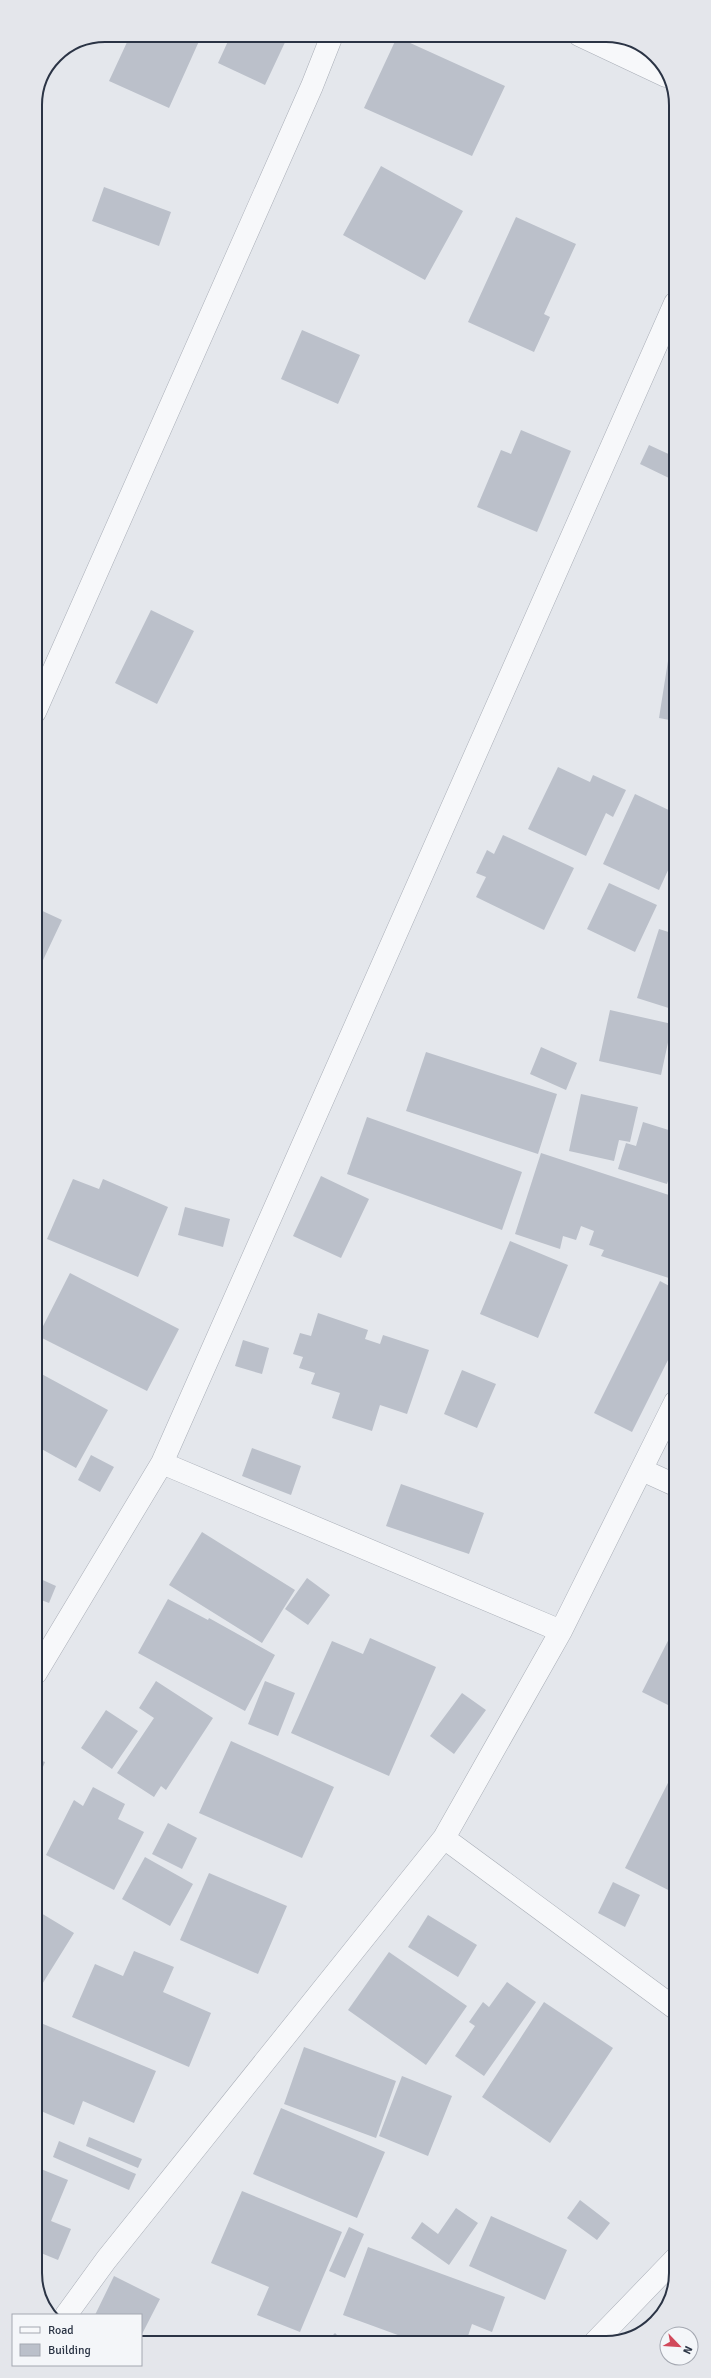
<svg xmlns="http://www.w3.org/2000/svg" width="711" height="2378" font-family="Signika,sans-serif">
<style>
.building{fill:#bbc0ca}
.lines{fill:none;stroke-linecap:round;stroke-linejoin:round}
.minor-casing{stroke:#a9aeb7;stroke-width:23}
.minor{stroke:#f7f8fa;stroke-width:22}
.rim{fill:none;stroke:#2b3445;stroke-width:2}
</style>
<rect width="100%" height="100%" fill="#e4e7ec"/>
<!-- building -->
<path class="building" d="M397,37L505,86L472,156L364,108Z
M268,38H287L265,85L218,63L229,39Z
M200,39L169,108L109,81L128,40Z
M381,166L463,211L425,280L343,235Z
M104,187L171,212L159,246L92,221Z
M516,217L576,244L544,314L550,317L534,352L468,322Z
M302,330L360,355L338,404L281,379Z
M521,430L571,451L537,532L477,507L501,450L511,454Z
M649,445L675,457V471L671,479L640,464Z
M151,610L194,631L157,704L115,683Z
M674,623L675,624V721L659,718Z
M558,767L590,782L593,775L626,790L613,817L606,813L586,856L528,829Z
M635,794L675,813V855L659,890L603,864Z
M503,835L574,868L544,930L476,897L486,877L476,873L487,850L494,854Z
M609,883L657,905L635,952L587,929Z
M36,908L62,920L36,975Z
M659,929L675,934V1010L637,998Z
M610,1010L672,1024L661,1075L599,1061Z
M675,1044V1068L670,1067Z
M541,1047L577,1063L566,1090L530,1074Z
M426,1052L557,1094L538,1154L406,1111Z
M581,1094L638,1107L630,1142L619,1140L614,1161L569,1151Z
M367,1117L522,1172L502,1230L347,1174Z
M643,1122L675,1132V1160L667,1184L618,1169L626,1143L636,1146Z
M541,1153L675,1197V1280L601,1256L604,1250L589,1245L594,1231L581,1226L576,1240L563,1236L560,1249L515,1234Z
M321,1176L369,1199L341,1258L293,1236Z
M73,1179L99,1189L103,1179L168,1207L138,1277L47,1239Z
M185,1207L230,1219L223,1247L178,1235Z
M510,1241L568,1265L538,1338L480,1314Z
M70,1273L179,1329L147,1391L38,1336Z
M660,1281L675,1289V1346L632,1432L594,1413Z
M318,1313L368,1330L365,1339L380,1344L383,1335L429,1350L407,1414L380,1405L372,1431L332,1418L340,1393L311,1384L315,1373L299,1368L303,1357L293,1354L300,1333L311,1336Z
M243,1340L269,1348L262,1374L235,1366Z
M462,1370L496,1384L477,1428L444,1414Z
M36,1371L108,1410L76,1468L36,1446Z
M252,1448L301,1466L291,1495L242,1476Z
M91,1455L114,1467L100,1492L78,1480Z
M36,1462L43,1465L36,1482Z
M401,1484L484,1513L469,1554L386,1526Z
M202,1532L295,1590L262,1643L169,1585Z
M675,1561H676V1585L669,1583Z
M36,1577L56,1586L49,1603L36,1598Z
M307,1578L330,1595L308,1625L285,1609Z
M168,1599L208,1620L209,1618L275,1655L245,1711L138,1653Z
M676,1625V1709L642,1692Z
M370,1638L436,1667L389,1776L291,1733L332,1641L363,1654Z
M156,1681L213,1718L166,1790L161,1786L154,1797L117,1773L154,1718L139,1708Z
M265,1681L295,1693L278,1736L248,1724Z
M462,1693L486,1710L454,1754L430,1736Z
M106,1710L138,1731L112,1769L81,1748Z
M231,1741L334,1787L302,1858L199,1813Z
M36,1759L45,1762L36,1784Z
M676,1767V1894L625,1868Z
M93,1787L125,1804L118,1819L144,1832L114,1890L46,1855L74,1800L83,1806Z
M168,1823L197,1838L182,1869L152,1854Z
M145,1857L193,1884L170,1926L122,1899Z
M209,1873L287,1906L258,1974L180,1940Z
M613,1882L640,1895L625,1927L598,1913Z
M36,1910L74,1933L36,1994Z
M428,1915L477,1945L458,1977L408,1947Z
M134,1951L174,1967L163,1992L211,2013L189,2067L72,2017L95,1964L123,1976Z
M389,1952L467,2006L426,2065L348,2010Z
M507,1982L536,2002L484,2076L455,2056L475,2026L469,2022L483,2002L489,2007Z
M544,2002L613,2048L550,2143L482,2097Z
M36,2021L156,2071L134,2123L83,2101L74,2125L36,2109Z
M304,2047L396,2081L376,2138L284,2104Z
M402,2076L452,2096L428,2156L379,2136Z
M281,2108L385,2152L357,2218L253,2174Z
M89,2137L142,2159L138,2168L86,2146Z
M59,2141L136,2174L129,2190L53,2157Z
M36,2167L68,2180L51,2221L71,2229L58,2260L36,2251Z
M242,2191L342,2232L300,2332L257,2315L269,2287L211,2263Z
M580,2200L610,2223L597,2240L567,2218Z
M456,2208L478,2223L449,2265L411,2238L422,2222L438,2234Z
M491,2216L567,2250L545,2300L469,2266Z
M349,2227L364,2234L345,2278L329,2271Z
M368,2247L505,2297L492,2332L472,2324L466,2342H417L343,2315Z
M114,2276L160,2299L141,2336V2315H95Z
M335,2333L344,2342H326Z"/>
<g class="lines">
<!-- minor casing -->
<g class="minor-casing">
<path id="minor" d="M579,35L666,76
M35,712L312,86L331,38
M162,1463L561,1631
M642,1470L675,1485
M36,1673L162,1463L675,303
M444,1838L676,2009
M66,2315L106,2260L444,1838L561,1631L675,1402
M595,2342L676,2258"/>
</g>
<!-- minor -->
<use href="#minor" class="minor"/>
</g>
<!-- crop -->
<path d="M0 0H711V2378H0ZM105 42H606A63 63 0 0 1 669 105V2273A63 63 0 0 1 606 2336H105A63 63 0 0 1 42 2273V105A63 63 0 0 1 105 42Z" fill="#e4e6eb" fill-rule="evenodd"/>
<path class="rim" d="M105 42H606A63 63 0 0 1 669 105V2273A63 63 0 0 1 606 2336H105A63 63 0 0 1 42 2273V105A63 63 0 0 1 105 42Z"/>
<!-- legend -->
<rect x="12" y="2314" width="130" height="52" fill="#f4f6f9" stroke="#a4a8b1"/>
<rect x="20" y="2327" width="20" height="6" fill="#f7f8fa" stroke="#a4a8b1"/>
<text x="48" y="2334" font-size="12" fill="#2b3445">Road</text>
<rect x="20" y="2344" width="20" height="12" fill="#bbc0ca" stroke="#a4a8b1"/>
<text x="48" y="2354" font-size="12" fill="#2b3445">Building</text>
<!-- north arrow -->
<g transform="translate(679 2346) rotate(115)"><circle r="19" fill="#f4f6f9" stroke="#a4a8b1"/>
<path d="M0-3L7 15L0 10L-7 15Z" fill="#d1495b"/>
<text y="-6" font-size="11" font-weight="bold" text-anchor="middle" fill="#2b3445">N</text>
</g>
</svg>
